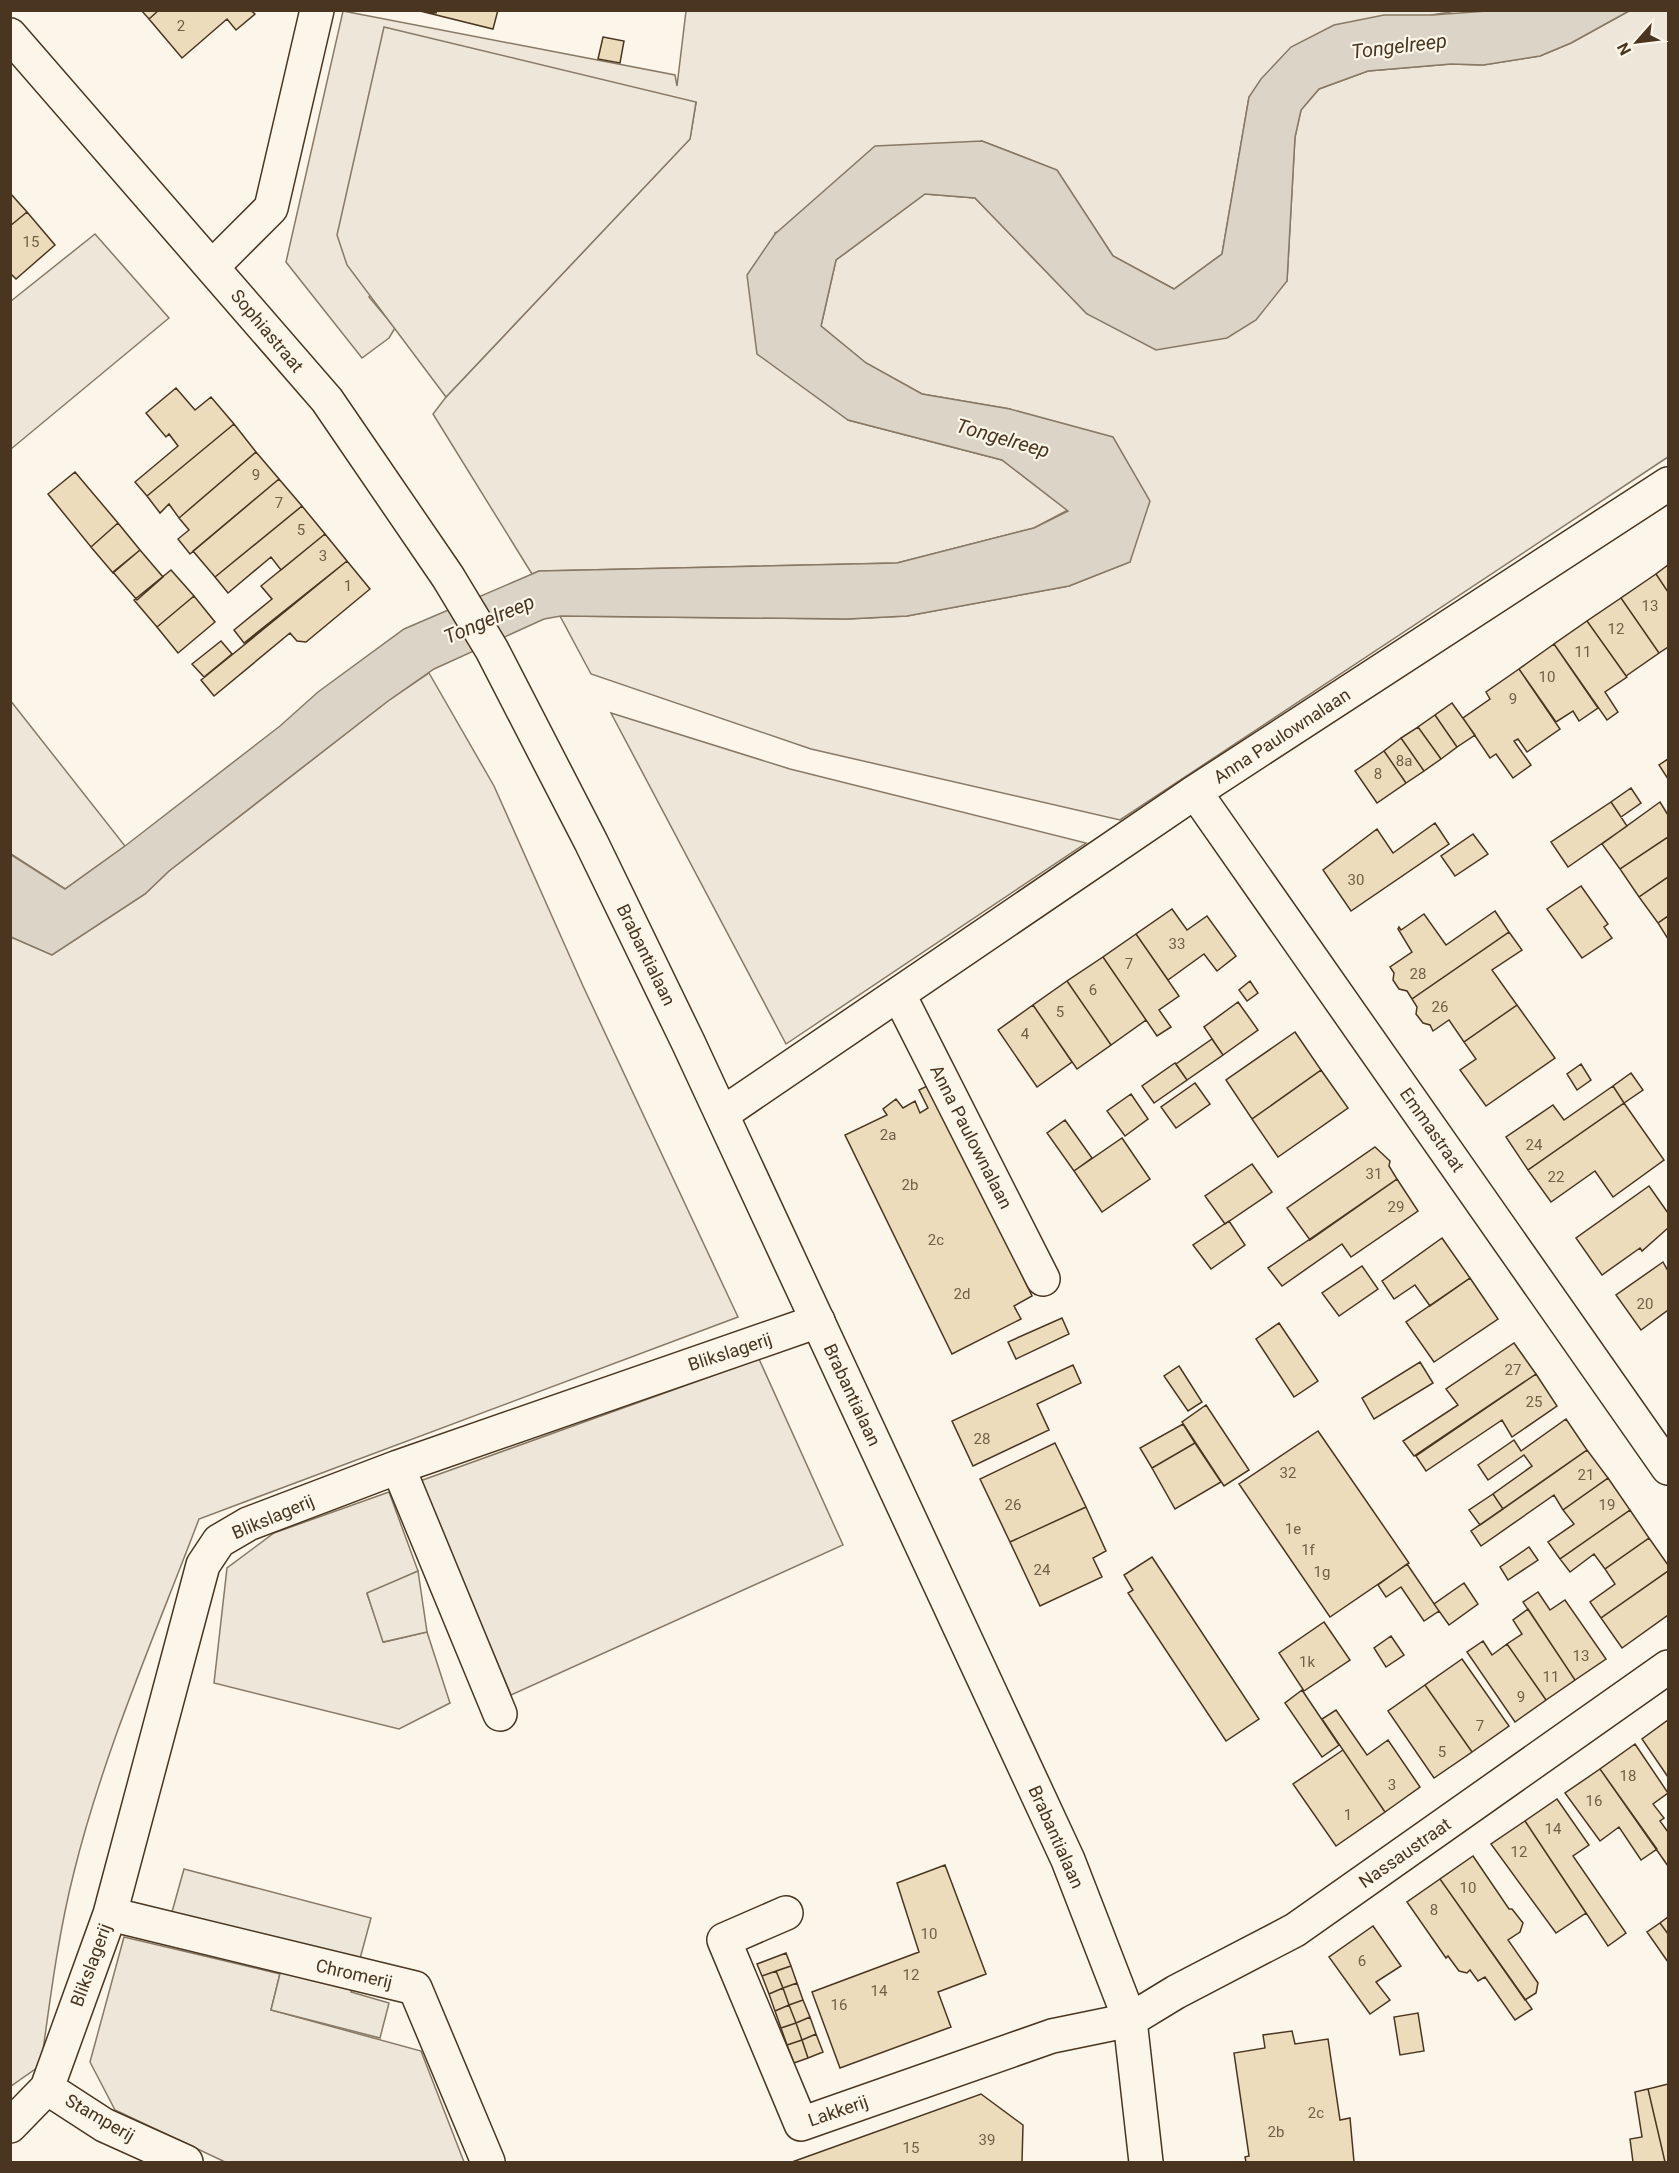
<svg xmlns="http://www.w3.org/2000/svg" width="1679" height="2173" font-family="Roboto,sans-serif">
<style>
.green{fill:#ede6d9;stroke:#887966;stroke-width:1.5}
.parking{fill:#ede7d9;stroke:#887966;stroke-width:1.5}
.water{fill:#dcd4c6;stroke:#887966;stroke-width:1.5}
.building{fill:#ecdcbc;stroke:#4a3520;stroke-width:1.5}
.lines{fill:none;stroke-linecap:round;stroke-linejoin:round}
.minor-casing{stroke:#4a3520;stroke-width:36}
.tertiary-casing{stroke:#4a3520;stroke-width:36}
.minor{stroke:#fbf6e9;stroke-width:33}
.tertiary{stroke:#fbf6e9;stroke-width:33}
.labels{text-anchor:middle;stroke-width:4.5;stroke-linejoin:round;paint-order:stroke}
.number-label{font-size:15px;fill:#725f47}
.street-label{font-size:18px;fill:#4a3520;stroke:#fbf6e9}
.water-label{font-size:20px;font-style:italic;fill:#4a3520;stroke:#fbf6e9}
</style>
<rect width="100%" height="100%" fill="#fbf6e9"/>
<!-- green -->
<path class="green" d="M343,11L675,75L677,86L686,11H1456L1432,15L1249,97L1222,254L1174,289L1113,256L1057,170L982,141L775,233L848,420L1002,460L1068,510L1034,528L897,563L539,571L532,574L433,414L446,397L690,139L696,103L369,297L395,328L389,338L362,358L286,262Z
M1629,11H1668V457L1120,820L811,749L591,674L560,616L847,619L907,616L1069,586L1130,562L1010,409L922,394L866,363L821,326L836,260L925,194L975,198L1087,314L1287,281L1295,137L1301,110L1319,89L1368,71L1451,64L1483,65L1540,56L1571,43Z
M95,234L169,318L11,449V301Z
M429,673L494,786L583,986L738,1317L199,1519C155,1635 104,1751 74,1872C58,1935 50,2000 41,2065L11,2086V937L52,955L145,894L169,871L388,701Z
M10,700L125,846L65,889L11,854Z
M611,713L790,769L1086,843L786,1044Z
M759,1359L843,1545L511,1695L420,1481Z
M389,1492L418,1571L367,1594L384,1642L427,1632L450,1703L399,1729L214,1683L227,1568L274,1533Z
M124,1937L280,1974L271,2010L421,2051L464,2162H225L115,2110L90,2062Z"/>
<!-- parking -->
<path class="parking" d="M384,27L696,102L690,139L446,397L347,265L337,235Z
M418,1571L427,1632L383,1642L367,1593Z
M184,1869L371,1918L351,1992L389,2003L380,2038L271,2010L288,1941L172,1912Z"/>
<!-- water -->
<path class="water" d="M1501,10L1629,11L1571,43L1540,56L1483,65L1451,64L1368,71L1319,89L1301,110L1295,137L1287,281L1256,320L1227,338L1156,350L1087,314L975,198L925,194L836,260L821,326L866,363L922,394L1010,409L1113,437L1150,501L1130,562L1069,586L907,616L847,619L561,616L544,619L434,669L388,701L169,871L145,894L52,955L11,937L10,854L65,889L125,846L280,726L318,692L404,629L539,571L897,563L1034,528L1068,511L1002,460L848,420L757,354L747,275L775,234L875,146L982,141L1057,170L1113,256L1174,289L1222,254L1249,97L1261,79L1291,47L1334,25L1384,15H1432Z"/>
<!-- building -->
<path class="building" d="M141,10H159L149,19Z
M159,10H250L255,14L236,30L227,19L182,58L149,19Z
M416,10L436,13L437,10H498L493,29Z
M603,37L624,41L620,63L598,59Z
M10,193L27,212L10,226Z
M27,212L55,245L16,279L10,273V226Z
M176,388L195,410L211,397L234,424L147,496L135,482L178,446L169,434L166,437L146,413Z
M234,424L256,452L179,518L169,504L160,513L147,496Z
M256,452L279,479L190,554L178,539L189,530L179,518Z
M75,472L118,523L91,547L48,494Z
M279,479L302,506L215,577L193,551Z
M302,506L325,534L281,570L271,557L228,593L215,577Z
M118,523L140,550L113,573L91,547Z
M325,534L347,561L244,643L234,630L272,599L261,586Z
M140,550L163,577L137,600L113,572Z
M347,561L370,589L306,642L297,641L290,633L214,696L201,680Z
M1668,565V592L1656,574Z
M171,570L194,596L157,627L134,600Z
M1656,574L1668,592V647L1659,653L1621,598Z
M194,596L215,622L178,653L157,627Z
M1621,598L1659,653L1626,676L1587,621Z
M1587,621L1627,677L1605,692L1618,712L1607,720L1554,644Z
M221,641L232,654L204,677L192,664Z
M1554,644L1598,708L1579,721L1573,711L1556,722L1519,669Z
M1519,669L1560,729L1527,752L1518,739L1514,741L1531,765L1513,778L1496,754L1490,758L1463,718L1490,699L1486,692Z
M1452,703L1475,735L1457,747L1435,715Z
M1435,715L1457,747L1441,759L1418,727Z
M1418,727L1441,759L1424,771L1401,738Z
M1401,738L1424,771L1406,783L1384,751Z
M1384,751L1406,783L1377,803L1355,771Z
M1668,759V779L1659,765Z
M1631,788L1641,803L1621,817L1611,802Z
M1611,802L1627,826L1568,867L1551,842Z
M1660,802L1668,815V837L1620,869L1602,844Z
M1435,823L1449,844L1351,911L1323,870L1377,829L1393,853Z
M1473,834L1488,854L1455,876L1441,856Z
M1668,837V877L1639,897L1620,869Z
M1668,877V916L1658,923L1639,897Z
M1581,886L1608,924L1604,927L1612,938L1582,958L1547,909Z
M1172,909L1187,930L1207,916L1236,956L1217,971L1204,954L1168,980L1136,934Z
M1495,911L1509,932L1412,999L1407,991L1399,989L1393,980L1394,973L1390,967L1412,952L1398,929L1399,927L1401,930L1424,914L1446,945Z
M1668,916V939L1658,923Z
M1509,932L1522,950L1492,970L1517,1005L1464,1042L1449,1020L1433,1031L1430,1025L1423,1023L1416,1014L1417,1007L1412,999Z
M1136,934L1179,996L1159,1010L1171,1027L1157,1036L1103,957Z
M1103,957L1146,1020L1111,1045L1067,981Z
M1067,981L1111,1045L1077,1069L1033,1005Z
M1250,981L1258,993L1247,1001L1239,990Z
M1238,1002L1258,1030L1223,1055L1204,1027Z
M1033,1005L1072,1062L1037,1087L998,1030Z
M1517,1005L1555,1058L1486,1106L1460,1070L1476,1059L1464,1042Z
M1295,1032L1321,1070L1252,1119L1226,1080Z
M1212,1039L1223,1055L1187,1080L1176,1064Z
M1175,1063L1187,1080L1154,1103L1142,1086Z
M1581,1064L1591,1080L1577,1090L1567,1074Z
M1321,1070L1348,1108L1278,1157L1252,1119Z
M1631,1073L1643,1090L1624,1103L1613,1086Z
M939,1080L963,1152L1032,1296L1014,1306L1021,1319L952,1354L845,1135L887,1115L883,1109L896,1099L903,1108L915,1101L920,1113L928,1108L919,1090Z
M1195,1083L1210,1104L1176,1128L1161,1107Z
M1613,1086L1624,1103L1528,1170L1506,1137L1553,1105L1564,1120Z
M1131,1094L1148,1119L1125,1136L1107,1111Z
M1624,1103L1664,1160L1613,1197L1595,1171L1551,1202L1528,1170Z
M1065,1120L1092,1158L1074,1171L1047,1133Z
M1122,1138L1150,1179L1102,1212L1074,1171Z
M1375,1147L1390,1161L1389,1166L1397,1179L1310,1240L1287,1208Z
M1252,1164L1272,1192L1225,1224L1205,1196Z
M1397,1179L1418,1211L1351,1257L1342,1244L1282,1286L1268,1268Z
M1649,1186L1668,1213V1228L1642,1251L1640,1248L1602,1275L1576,1238Z
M1229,1221L1245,1245L1211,1269L1193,1245Z
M1442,1238L1470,1278L1430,1306L1415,1285L1394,1299L1382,1281Z
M1663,1262L1668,1271V1310L1641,1330L1616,1295Z
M1362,1266L1378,1289L1339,1316L1322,1293Z
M1470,1278L1498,1319L1434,1362L1406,1322Z
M1062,1318L1069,1334L1016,1359L1008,1342Z
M1279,1323L1318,1381L1294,1397L1256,1339Z
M1514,1343L1536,1374L1414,1456L1403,1441L1458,1405L1446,1389Z
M1420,1362L1433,1383L1374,1419L1362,1398Z
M1073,1365L1081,1383L1037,1404L1049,1430L973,1466L952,1421Z
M1179,1366L1202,1402L1188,1411L1164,1376Z
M1536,1374L1557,1406L1512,1437L1502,1420L1426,1471L1416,1456Z
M1206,1405L1249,1470L1224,1486L1182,1422Z
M1566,1419L1587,1450L1503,1509L1493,1494L1532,1466L1524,1455L1488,1480L1478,1465L1514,1440L1521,1451Z
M1183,1424L1195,1443L1152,1468L1140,1448Z
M1318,1431L1409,1563L1330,1617L1239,1484Z
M1055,1443L1086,1507L1010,1542L980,1479Z
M1195,1443L1221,1482L1175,1509L1152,1468Z
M1587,1450L1608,1478L1563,1510L1554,1495L1481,1546L1471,1531Z
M1608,1478L1630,1510L1560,1559L1548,1542L1574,1524L1563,1510Z
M1493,1494L1503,1509L1480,1525L1469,1510Z
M1086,1507L1106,1551L1093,1558L1102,1577L1040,1606L1010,1542Z
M1630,1510L1649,1538L1605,1569L1594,1554L1570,1572L1560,1559Z
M1649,1538L1668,1565V1571L1601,1618L1590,1602L1615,1584L1605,1569Z
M1529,1547L1538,1560L1508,1580L1500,1567Z
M1152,1557L1259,1719L1226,1741L1128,1593L1133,1590L1124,1575Z
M1407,1564L1439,1611L1424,1621L1401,1587L1386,1597L1378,1585Z
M1668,1571V1615L1622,1648L1601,1618Z
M1464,1583L1478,1604L1449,1625L1434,1604Z
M1538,1592L1550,1610L1565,1600L1606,1659L1575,1680L1523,1602Z
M1528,1609L1575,1680L1546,1700L1507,1644L1522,1634L1513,1620Z
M1324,1622L1350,1660L1304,1691L1279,1653Z
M1391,1636L1404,1655L1386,1667L1374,1648Z
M1483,1641L1492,1655L1507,1644L1546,1700L1515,1722L1467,1652Z
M1462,1659L1509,1726L1472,1752L1425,1685Z
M1425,1685L1472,1752L1434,1778L1388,1711Z
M1302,1690L1339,1745L1322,1757L1285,1703Z
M1336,1710L1367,1755L1388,1740L1420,1787L1385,1812L1322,1719Z
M1668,1720V1777L1642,1739Z
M1635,1744L1668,1793L1653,1804L1664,1818L1660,1821L1668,1832V1866L1600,1769Z
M1343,1750L1385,1812L1336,1846L1293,1784Z
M1600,1769L1657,1849L1641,1860L1619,1827L1600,1841L1565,1793Z
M1557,1799L1589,1845L1573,1856L1626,1933L1608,1946L1525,1821Z
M1525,1821L1586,1913L1556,1933L1491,1844Z
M1473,1856L1509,1909H1512L1523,1923L1520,1932L1508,1940L1538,1983L1536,1993L1525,2000L1440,1879Z
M945,1865L986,1974L938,1992L951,2027L840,2068L812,1992L919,1952L897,1883Z
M1440,1879L1532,2009L1515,2020L1485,1977L1478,1981L1470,1970L1467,1973L1459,1971L1448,1956L1446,1958L1407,1902Z
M1668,1917V1934L1660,1923Z
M1660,1923L1668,1934V1962L1647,1932Z
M1373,1926L1401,1966L1376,1982L1390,2000L1370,2014L1329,1957Z
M786,1953L791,1966L762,1976L757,1964Z
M791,1966L797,1983L783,1988L776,1971Z
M776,1971L783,1988L769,1994L762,1976Z
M797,1983L803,2000L789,2005L783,1988Z
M783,1988L789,2005L775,2011L769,1994Z
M803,2000L810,2017L796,2023L789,2005Z
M789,2005L796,2023L781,2028L775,2011Z
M1418,2013L1424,2051L1400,2055L1394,2017Z
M810,2017L816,2034L802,2040L796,2023Z
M796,2023L802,2040L787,2045L781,2028Z
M1292,2031L1295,2044L1328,2039L1340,2120L1350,2118L1354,2162H1246L1245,2157L1249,2156L1234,2053L1265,2048L1263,2035Z
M816,2034L823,2052L808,2058L802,2040Z
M802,2040L808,2058L794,2063L787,2045Z
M1668,2084V2162H1665L1648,2089Z
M1648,2089L1662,2149L1665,2162H1633L1630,2139L1642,2137L1635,2092Z
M981,2094L1023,2125L1022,2162H792Z"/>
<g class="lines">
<!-- minor casing -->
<g class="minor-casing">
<path id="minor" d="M213,266L271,208L317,10
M1195,792L1668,1468
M899,995L1043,1279
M722,1114L1195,792L1668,484
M398,1467L500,1714
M786,1913L724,1940L801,2124L1052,2036L1130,2020L1176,1992L1295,1930L1668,1667
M110,1914L415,1988L488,2162
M47,2088L104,2125L186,2162
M10,2126L47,2088L110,1914L203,1565L219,1541L248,1524L398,1467L818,1321"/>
</g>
<!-- tertiary casing -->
<g class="tertiary-casing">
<path id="tertiary" d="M10,35L327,400L448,577L492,650L591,842L688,1042L1068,1860L1130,2020L1146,2162"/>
</g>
<!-- minor -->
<use href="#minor" class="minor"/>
<!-- tertiary -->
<use href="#tertiary" class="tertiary"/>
</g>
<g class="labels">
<!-- number labels -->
<g class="number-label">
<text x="181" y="31">2</text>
<text x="31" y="247">15</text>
<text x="256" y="480">9</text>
<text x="279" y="508">7</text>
<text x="301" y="535">5</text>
<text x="323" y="561">3</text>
<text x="348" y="591">1</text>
<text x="1650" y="611">13</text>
<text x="1616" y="634">12</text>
<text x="1583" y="657">11</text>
<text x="1547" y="682">10</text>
<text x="1513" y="704">9</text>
<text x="1404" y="766">8a</text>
<text x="1378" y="779">8</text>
<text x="1356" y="885">30</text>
<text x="1177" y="949">33</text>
<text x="1129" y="969">7</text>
<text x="1418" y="979">28</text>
<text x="1093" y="995">6</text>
<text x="1440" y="1012">26</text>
<text x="1060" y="1017">5</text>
<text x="1025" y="1039">4</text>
<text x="888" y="1140">2a</text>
<text x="1534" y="1150">24</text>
<text x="1374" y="1179">31</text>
<text x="1556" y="1182">22</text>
<text x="910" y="1190">2b</text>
<text x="1396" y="1212">29</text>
<text x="936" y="1245">2c</text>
<text x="962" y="1299">2d</text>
<text x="1645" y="1309">20</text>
<text x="1513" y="1375">27</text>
<text x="1534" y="1407">25</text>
<text x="982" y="1444">28</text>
<text x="1288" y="1478">32</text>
<text x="1586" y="1480">21</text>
<text x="1013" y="1510">26</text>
<text x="1607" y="1510">19</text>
<text x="1293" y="1534">1e</text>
<text x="1308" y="1555">1f</text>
<text x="1042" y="1575">24</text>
<text x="1322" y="1577">1g</text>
<text x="1581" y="1661">13</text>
<text x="1307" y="1667">1k</text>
<text x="1551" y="1682">11</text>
<text x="1521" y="1702">9</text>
<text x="1480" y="1731">7</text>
<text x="1442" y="1757">5</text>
<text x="1628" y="1781">18</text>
<text x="1392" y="1790">3</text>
<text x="1594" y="1806">16</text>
<text x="1348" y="1820">1</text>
<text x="1553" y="1834">14</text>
<text x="1519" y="1857">12</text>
<text x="1468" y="1893">10</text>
<text x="1434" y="1915">8</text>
<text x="929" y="1939">10</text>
<text x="1362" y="1966">6</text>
<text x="911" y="1980">12</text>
<text x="879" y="1996">14</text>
<text x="839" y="2010">16</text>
<text x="1316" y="2118">2c</text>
<text x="1276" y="2137">2b</text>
<text x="987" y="2145">39</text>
<text x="911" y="2153">15</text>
</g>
<!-- street labels -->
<g class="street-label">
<text transform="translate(267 331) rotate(50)" y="6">Sophiastraat</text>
<text transform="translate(1282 736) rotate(-33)" y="6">Anna Paulownalaan</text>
<text transform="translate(646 955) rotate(64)" y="6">Brabantialaan</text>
<text transform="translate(1432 1130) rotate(55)" y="6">Emmastraat</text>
<text transform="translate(971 1137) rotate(63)" y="6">Anna Paulownalaan</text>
<text transform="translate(730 1352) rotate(-18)" y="6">Blikslagerij</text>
<text transform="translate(852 1395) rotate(65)" y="6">Brabantialaan</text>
<text transform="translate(273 1517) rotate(-23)" y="6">Blikslagerij</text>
<text transform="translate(1056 1837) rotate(66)" y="6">Brabantialaan</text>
<text transform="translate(1405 1853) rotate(-35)" y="6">Nassaustraat</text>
<text transform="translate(91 1965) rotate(-70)" y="6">Blikslagerij</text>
<text transform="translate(354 1974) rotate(13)" y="6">Chromerij</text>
<text transform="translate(838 2111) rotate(-19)" y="6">Lakkerij</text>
<text transform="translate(100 2118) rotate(30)" y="6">Stamperij</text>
</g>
<!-- water labels -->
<g class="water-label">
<text transform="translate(1399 46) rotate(-7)" y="7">Tongelreep</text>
<text transform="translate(1003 438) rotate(16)" y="7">Tongelreep</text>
<text transform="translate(489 619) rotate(-23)" y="7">Tongelreep</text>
</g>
</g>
<!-- border -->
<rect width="1679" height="2173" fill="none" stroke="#4a3520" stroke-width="24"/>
<!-- north arrow -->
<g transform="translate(1637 42) rotate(242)" stroke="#fbf6e9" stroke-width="4.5" paint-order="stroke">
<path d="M0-4.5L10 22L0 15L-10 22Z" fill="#4a3520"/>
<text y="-9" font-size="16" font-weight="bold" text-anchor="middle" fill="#4a3520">N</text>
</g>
</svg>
